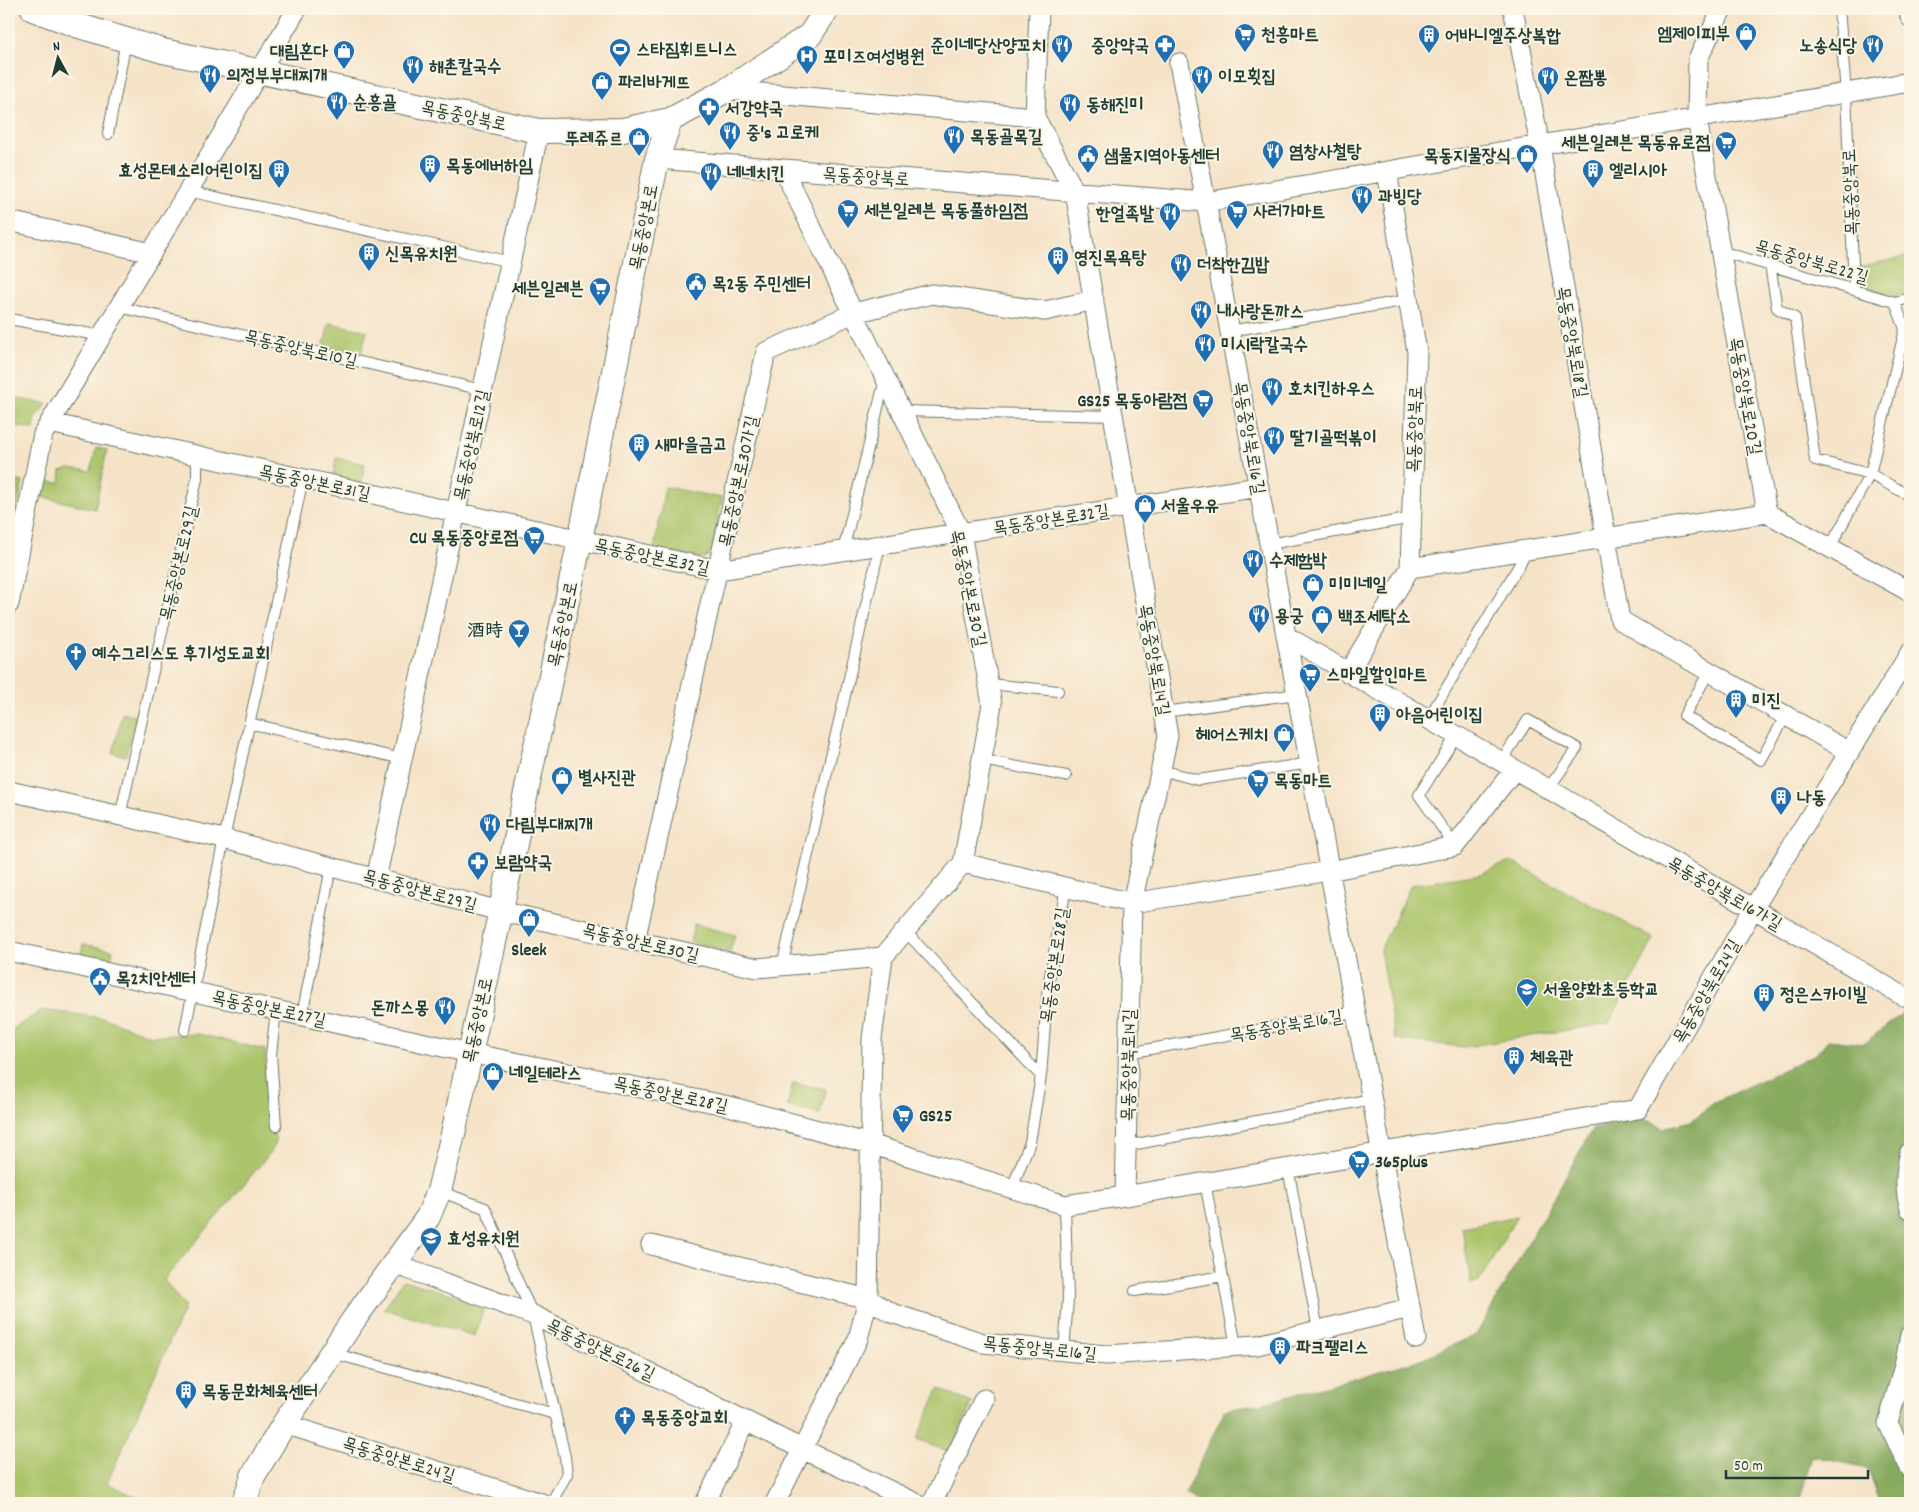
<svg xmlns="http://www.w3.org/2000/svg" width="1919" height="1512" font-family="Dekko,'LXGW WenKai TC','Poor Story',sans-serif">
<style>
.green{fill:#abc46a;stroke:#65804f}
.forest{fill:#88aa5e;stroke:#547449}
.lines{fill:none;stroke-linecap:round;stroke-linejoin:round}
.service-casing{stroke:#6a7768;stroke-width:12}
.minor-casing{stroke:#6a7768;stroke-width:21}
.tertiary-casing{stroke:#6a7768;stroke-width:26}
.service{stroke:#fff;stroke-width:10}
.minor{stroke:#fff;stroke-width:19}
.tertiary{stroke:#fff;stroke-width:24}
.labels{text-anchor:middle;stroke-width:4;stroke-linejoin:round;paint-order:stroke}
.poi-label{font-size:18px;font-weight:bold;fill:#1f3d34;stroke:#fcf5e5;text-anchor:start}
.street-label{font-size:18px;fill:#1f3d34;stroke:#fcf5e5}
</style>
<rect width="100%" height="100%" fill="#fcf5e5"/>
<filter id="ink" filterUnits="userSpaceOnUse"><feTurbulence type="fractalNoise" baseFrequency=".02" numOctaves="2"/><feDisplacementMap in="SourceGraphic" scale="10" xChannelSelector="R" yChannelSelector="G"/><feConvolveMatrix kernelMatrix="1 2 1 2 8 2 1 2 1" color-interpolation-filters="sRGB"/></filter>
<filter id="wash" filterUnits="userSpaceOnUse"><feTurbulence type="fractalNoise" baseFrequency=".0096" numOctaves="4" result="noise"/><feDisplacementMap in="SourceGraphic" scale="20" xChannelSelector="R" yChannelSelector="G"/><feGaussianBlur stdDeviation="1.12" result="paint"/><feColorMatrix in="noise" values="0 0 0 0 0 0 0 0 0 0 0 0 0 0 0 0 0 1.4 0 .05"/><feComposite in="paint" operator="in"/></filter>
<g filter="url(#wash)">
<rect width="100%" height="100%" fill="#f5e3c8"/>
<!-- green -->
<path class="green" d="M1910,256V292L1896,296L1864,287L1858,279V267Z
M329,323L367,331L361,353L324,345Z
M9,397L47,404L36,416L34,429L9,425Z
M96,448L107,450L95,509L42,497L45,481L60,483L61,471L69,468L91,471Z
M336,458L365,464L361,486L333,479Z
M9,479L23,482L14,524L9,523Z
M665,487L722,498L712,554L703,558L654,550Z
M122,713L136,716L126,756L113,753Z
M1510,861L1654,939L1609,1023L1465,1047L1395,1039L1380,950L1411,885L1480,874Z
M694,924L735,935L730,952L690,942Z
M83,944L113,950L110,966L80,959Z
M42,1010L104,1018L151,1036L198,1034L265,1050L266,1112L276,1140L271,1152L164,1280L185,1307L107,1483L148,1503H9V1032Z
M793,1083L826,1089L820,1114L787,1106Z
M1517,1216L1479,1282L1471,1284L1462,1227Z
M403,1280L485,1304L475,1336L384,1309Z
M939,1389L972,1403L950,1453L917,1439Z"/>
<!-- forest -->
<path class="forest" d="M1910,1007V1503H1881L1867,1468L1812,1456L1799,1503H1200L1185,1494L1225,1410L1260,1404L1416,1361L1476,1335L1593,1128L1643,1118L1663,1128L1691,1121L1715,1102L1816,1054L1828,1040L1864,1044Z"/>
</g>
<g filter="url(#ink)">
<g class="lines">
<!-- service casing -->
<g class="service-casing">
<path id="service" d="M1839,9L1846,93L1854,290
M108,134L126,41
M188,191L511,262
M1720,251L1895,302L1910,298
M1770,265L1777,308L1795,318L1815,460L1870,474L1910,496
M119,307L483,390
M9,319L102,336
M1230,331L1408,300
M902,411L1114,416
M1269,544L1412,518
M1830,547L1870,474L1905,329L1895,302
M843,551L885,379
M1709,672L1684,716L1761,760L1785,717
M989,684L1058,691
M1164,712L1297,694
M1428,719L1528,550
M249,723L402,759
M982,760L1066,776
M1501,762L1528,720L1577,748L1548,789
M1161,770L1198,780L1310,763
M120,816L197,479V455
M1455,846L1419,795L1456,736
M905,931L1041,1076
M782,966L880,545
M302,1016L331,867
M185,1030L224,839L303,479
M1128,1053L1356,1012
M276,1126L271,1055L276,1010
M1126,1146L1372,1099
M1288,1168L1318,1330
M1205,1182L1236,1346
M1012,1188L1030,1142L1041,1076L1048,986L1066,887
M439,1191L485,1208L533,1315L565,1457L567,1474L551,1503
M1135,1291L1223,1276
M1064,1351L1068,1299L1065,1205
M332,1353L555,1414"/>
</g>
<!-- minor casing -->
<g class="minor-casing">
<path id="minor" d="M1039,9L1035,117L1075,192L1168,736L1132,903L1125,1196
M1513,9L1540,145L1620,620L1849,752
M1722,9L1698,59L1697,119L1767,513L1910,592
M1909,9L1910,17
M1179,63L1206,202L1416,1339
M727,90L1035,117
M657,159L1206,202L1910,82
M9,221L152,253
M50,423L718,570L1259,487
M1410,568L1767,513
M9,604L43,434L297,9
M1286,636L1903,996
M1348,673L1410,568L1417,352L1387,171
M9,791L224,839L500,911L757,968L883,957L963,863L992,704L961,533L783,169
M963,863L1132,903L1329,871L1455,846L1514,770
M376,879L539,131
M635,941L766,352L854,313L932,294L1045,311L1094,300
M9,951L470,1053L729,1106L870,1144L1065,1205L1125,1196L1638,1109L1753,909L1910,653
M1910,1152C1905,1172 1904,1189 1910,1209
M651,1245L868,1299L892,1313L983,1343L1106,1355L1257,1345L1410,1308
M394,1264L533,1315L802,1449L916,1503
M1910,1335L1905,1362L1888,1423L1910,1468
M284,1424L542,1503
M705,1503L746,1421
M775,1503L858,1339L868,1299L872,1039L883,957
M932,1503L984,1399"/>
</g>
<!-- tertiary casing -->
<g class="tertiary-casing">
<path id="tertiary" d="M33,9L76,25L163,51L539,131L623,130L670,120L727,90L810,35L827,9
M244,1503L253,1476L284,1424L354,1319L428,1217L439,1191L453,1134L580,540L657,159L670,120"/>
</g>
<!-- service -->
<use href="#service" class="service"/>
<!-- minor -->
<use href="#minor" class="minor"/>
<!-- tertiary -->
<use href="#tertiary" class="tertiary"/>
</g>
</g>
<!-- icons -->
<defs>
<g id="shop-pin" transform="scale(1.125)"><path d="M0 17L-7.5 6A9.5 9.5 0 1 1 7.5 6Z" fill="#1f6fb2" stroke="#fcf5e5"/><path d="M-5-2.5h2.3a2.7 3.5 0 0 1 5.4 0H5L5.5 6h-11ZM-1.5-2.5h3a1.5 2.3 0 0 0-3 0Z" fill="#fff"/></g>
<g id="supermarket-pin" transform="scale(1.125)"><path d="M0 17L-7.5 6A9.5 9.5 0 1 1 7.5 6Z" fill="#1f6fb2" stroke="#fcf5e5"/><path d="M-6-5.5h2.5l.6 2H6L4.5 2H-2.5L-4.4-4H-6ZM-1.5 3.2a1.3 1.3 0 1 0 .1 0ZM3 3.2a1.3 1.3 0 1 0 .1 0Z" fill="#fff"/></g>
<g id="building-pin" transform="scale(1.125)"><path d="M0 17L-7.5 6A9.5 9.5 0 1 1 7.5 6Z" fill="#1f6fb2" stroke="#fcf5e5"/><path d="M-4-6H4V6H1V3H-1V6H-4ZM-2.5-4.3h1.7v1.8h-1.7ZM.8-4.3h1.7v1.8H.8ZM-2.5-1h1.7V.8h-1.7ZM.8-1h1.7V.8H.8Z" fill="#fff"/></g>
<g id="restaurant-pin" transform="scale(1.125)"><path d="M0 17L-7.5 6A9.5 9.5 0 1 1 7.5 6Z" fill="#1f6fb2" stroke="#fcf5e5"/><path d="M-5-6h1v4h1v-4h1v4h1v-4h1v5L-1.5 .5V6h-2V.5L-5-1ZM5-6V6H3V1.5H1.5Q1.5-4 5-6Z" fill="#fff"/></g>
<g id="pharmacy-pin" transform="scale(1.125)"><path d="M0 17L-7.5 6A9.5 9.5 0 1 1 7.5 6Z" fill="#1f6fb2" stroke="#fcf5e5"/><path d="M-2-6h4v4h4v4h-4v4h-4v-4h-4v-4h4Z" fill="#fff"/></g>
<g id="stadium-pin" transform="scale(1.125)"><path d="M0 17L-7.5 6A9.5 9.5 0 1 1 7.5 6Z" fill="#1f6fb2" stroke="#fcf5e5"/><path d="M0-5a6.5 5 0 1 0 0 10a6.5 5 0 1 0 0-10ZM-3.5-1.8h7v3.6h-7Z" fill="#fff"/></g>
<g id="hospital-pin" transform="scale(1.125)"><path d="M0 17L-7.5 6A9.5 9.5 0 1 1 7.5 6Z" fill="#1f6fb2" stroke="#fcf5e5"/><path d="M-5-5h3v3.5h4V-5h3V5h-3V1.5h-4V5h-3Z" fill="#fff"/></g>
<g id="civic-pin" transform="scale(1.125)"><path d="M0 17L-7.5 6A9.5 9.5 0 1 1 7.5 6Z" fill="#1f6fb2" stroke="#fcf5e5"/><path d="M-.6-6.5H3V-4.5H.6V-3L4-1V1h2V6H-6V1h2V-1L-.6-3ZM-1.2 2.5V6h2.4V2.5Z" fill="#fff"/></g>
<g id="bar-pin" transform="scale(1.125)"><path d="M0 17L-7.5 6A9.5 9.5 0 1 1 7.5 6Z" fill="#1f6fb2" stroke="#fcf5e5"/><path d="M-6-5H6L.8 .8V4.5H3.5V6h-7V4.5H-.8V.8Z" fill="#fff"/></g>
<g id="church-pin" transform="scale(1.125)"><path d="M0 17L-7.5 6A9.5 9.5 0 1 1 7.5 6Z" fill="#1f6fb2" stroke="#fcf5e5"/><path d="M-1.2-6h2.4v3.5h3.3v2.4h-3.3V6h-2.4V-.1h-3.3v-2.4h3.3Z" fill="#fff"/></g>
<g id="school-pin" transform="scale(1.125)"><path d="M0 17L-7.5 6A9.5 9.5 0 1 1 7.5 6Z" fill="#1f6fb2" stroke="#fcf5e5"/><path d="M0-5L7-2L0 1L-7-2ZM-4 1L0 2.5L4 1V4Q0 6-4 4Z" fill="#fff"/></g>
</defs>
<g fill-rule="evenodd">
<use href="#shop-pin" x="1746" y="33"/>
<use href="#supermarket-pin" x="1245" y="34"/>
<use href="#building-pin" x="1429" y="35"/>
<use href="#restaurant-pin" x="1062" y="45"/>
<use href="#pharmacy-pin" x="1165" y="45"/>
<use href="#restaurant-pin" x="1873" y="45"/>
<use href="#stadium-pin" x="620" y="49"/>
<use href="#shop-pin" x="344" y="51"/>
<use href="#hospital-pin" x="807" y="56"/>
<use href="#restaurant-pin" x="413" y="66"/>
<use href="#restaurant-pin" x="210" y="75"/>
<use href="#restaurant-pin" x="1202" y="76"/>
<use href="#restaurant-pin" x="1548" y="77"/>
<use href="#shop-pin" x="602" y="82"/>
<use href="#restaurant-pin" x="337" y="102"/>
<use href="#restaurant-pin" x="1070" y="104"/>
<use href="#pharmacy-pin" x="709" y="108"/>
<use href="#restaurant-pin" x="730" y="132"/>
<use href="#restaurant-pin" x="954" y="136"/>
<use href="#shop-pin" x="639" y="138"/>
<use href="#supermarket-pin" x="1726" y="142"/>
<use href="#restaurant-pin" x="1273" y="151"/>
<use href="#civic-pin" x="1088" y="155"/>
<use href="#shop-pin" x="1527" y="155"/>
<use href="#building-pin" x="430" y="165"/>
<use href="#building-pin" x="279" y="170"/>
<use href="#building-pin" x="1593" y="170"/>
<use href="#restaurant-pin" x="711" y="173"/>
<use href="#restaurant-pin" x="1362" y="196"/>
<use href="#supermarket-pin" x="848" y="210"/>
<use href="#supermarket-pin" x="1237" y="211"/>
<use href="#restaurant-pin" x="1170" y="213"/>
<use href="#building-pin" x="369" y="253"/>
<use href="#building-pin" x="1058" y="257"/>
<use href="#restaurant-pin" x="1181" y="264"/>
<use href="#civic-pin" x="696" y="283"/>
<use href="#supermarket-pin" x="600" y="288"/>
<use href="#restaurant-pin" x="1201" y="311"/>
<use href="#restaurant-pin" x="1205" y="344"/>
<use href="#restaurant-pin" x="1272" y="388"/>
<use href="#supermarket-pin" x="1203" y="400"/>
<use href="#restaurant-pin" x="1274" y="437"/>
<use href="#building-pin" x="639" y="444"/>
<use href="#shop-pin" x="1145" y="505"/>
<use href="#supermarket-pin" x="534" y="537"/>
<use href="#restaurant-pin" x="1253" y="560"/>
<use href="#shop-pin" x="1313" y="584"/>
<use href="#restaurant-pin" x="1259" y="615"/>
<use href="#shop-pin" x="1322" y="616"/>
<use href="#bar-pin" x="519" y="630"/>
<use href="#church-pin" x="76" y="653"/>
<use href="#supermarket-pin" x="1310" y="674"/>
<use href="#building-pin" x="1736" y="700"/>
<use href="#building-pin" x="1380" y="714"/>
<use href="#shop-pin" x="1284" y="734"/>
<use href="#shop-pin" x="562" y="777"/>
<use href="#supermarket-pin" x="1258" y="780"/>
<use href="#building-pin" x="1781" y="797"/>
<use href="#restaurant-pin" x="490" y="824"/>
<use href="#pharmacy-pin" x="478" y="862"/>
<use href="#shop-pin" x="529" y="919"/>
<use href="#civic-pin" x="100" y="978"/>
<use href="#school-pin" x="1527" y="989"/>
<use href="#building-pin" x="1764" y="994"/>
<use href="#restaurant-pin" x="445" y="1007"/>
<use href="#building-pin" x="1514" y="1057"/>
<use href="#shop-pin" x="493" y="1073"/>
<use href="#supermarket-pin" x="903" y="1115"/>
<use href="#supermarket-pin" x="1359" y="1161"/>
<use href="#school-pin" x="431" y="1238"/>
<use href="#building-pin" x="1280" y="1347"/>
<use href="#building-pin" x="186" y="1391"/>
<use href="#church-pin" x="625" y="1417"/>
</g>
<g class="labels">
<!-- poi labels -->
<g class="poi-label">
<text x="1730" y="39" text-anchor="end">엠제이피부</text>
<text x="1261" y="40">천흥마트</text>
<text x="1445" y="41">어바니엘주상복합</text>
<text x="1046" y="51" text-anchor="end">준이네당산양꼬치</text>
<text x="1149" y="51" text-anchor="end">중앙약국</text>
<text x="1857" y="51" text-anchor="end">노송식당</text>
<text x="636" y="55">스타짐휘트니스</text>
<text x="328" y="57" text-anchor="end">대림혼다</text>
<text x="823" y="62">포미즈여성병원</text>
<text x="429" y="72">해촌칼국수</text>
<text x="226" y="81">의정부부대찌개</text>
<text x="1218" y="82">이모횟집</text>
<text x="1564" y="83">온짬뽕</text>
<text x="618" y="88">파리바게뜨</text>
<text x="353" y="108">순흥골</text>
<text x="1086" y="110">동해진미</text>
<text x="725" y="114">서강약국</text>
<text x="746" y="138">중's 고로케</text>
<text x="970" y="142">목동골목길</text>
<text x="623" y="144" text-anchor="end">뚜레쥬르</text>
<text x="1710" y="148" text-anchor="end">세븐일레븐 목동유로점</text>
<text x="1289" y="157">염창사철탕</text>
<text x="1104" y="161">샘물지역아동센터</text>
<text x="1511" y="161" text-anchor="end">목동지물장식</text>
<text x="446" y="171">목동에버하임</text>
<text x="263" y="176" text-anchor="end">효성몬테소리어린이집</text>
<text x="1609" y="176">엘리시아</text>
<text x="727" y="179">네네치킨</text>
<text x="1378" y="202">과빙당</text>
<text x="864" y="216">세븐일레븐 목동풀하임점</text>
<text x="1253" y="217">사러가마트</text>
<text x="1154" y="219" text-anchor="end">한얼족발</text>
<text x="385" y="259">신목유치원</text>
<text x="1074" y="263">영진목욕탕</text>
<text x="1197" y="270">더착한김밥</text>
<text x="712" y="289">목2동 주민센터</text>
<text x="584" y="294" text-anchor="end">세븐일레븐</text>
<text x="1217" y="317">내사랑돈까스</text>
<text x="1221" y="350">미시락칼국수</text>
<text x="1288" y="394">호치킨하우스</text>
<text x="1187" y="406" text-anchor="end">GS25 목동아람점</text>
<text x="1290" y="443">딸기골떡볶이</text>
<text x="655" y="450">새마을금고</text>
<text x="1161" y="511">서울우유</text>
<text x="518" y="543" text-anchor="end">CU 목동중앙로점</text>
<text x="1269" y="566">수제함박</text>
<text x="1329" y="590">미미네일</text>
<text x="1275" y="621">용궁</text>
<text x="1338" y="622">백조세탁소</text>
<text x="503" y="636" text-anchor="end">酒時</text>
<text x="92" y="659">예수그리스도 후기성도교회</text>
<text x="1326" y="680">스마일할인마트</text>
<text x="1752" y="706">미진</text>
<text x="1396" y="720">아음어린이집</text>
<text x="1268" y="740" text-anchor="end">헤어스케치</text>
<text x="578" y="783">별사진관</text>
<text x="1274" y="786">목동마트</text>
<text x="1797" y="803">나동</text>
<text x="506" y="830">다림부대찌개</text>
<text x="494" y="868">보람약국</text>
<text x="529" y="955" text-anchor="middle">Sleek</text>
<text x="116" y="984">목2치안센터</text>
<text x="1543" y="995">서울양화초등학교</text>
<text x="1780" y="1000">정은스카이빌</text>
<text x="429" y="1013" text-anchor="end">돈까스몽</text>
<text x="1530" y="1063">체육관</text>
<text x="509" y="1079">네일테라스</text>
<text x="919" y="1121">GS25</text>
<text x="1375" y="1167">365plus</text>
<text x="447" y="1244">효성유치원</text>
<text x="1296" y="1353">파크팰리스</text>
<text x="202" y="1397">목동문화체육센터</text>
<text x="641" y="1423">목동중앙교회</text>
</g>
<!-- street labels -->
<g class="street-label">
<text transform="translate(464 115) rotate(12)" y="6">목동중앙북로</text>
<text transform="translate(866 176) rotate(4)" y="6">목동중앙북로</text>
<text transform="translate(1850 192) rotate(-92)" y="6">목동중앙북로</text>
<text transform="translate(643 227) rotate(-79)" y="6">목동중앙본로</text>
<text transform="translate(1812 261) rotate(16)" y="6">목동중앙북로22길</text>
<text transform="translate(1573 342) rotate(80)" y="6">목동중앙북로18길</text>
<text transform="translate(301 348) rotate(13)" y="6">목동중앙북로10길</text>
<text transform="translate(1746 396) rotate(80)" y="6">목동중앙북로20길</text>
<text transform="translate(1414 429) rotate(-88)" y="6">목동중앙북로</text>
<text transform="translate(1250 438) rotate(80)" y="6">목동중앙북로16길</text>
<text transform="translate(471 445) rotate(-78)" y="6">목동중앙북로12길</text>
<text transform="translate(738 481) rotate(-78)" y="6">목동중앙본로30가길</text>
<text transform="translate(315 482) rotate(12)" y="6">목동중앙본로31길</text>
<text transform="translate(1051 519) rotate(-9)" y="6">목동중앙본로32길</text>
<text transform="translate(652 556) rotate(12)" y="6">목동중앙본로32길</text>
<text transform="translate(178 563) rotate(-77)" y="6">목동중앙본로29길</text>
<text transform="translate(969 588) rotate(78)" y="6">목동중앙본로30길</text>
<text transform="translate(562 624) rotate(-78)" y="6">목동중앙본로</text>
<text transform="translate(1155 660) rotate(80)" y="6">목동중앙북로14길</text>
<text transform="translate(420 890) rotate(15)" y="6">목동중앙본로29길</text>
<text transform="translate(1725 893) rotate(30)" y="6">목동중앙북로16가길</text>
<text transform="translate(641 942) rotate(13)" y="6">목동중앙본로30길</text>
<text transform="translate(1054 965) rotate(-82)" y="6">목동중앙본로28길</text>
<text transform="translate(1706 991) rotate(-60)" y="6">목동중앙북로24길</text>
<text transform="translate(269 1008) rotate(12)" y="6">목동중앙본로27길</text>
<text transform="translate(477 1020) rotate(-78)" y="6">목동중앙본로</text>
<text transform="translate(1286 1025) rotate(-10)" y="6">목동중앙북로16길</text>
<text transform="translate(1128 1065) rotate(-89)" y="6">목동중앙북로14길</text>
<text transform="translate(671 1094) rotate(12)" y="6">목동중앙본로28길</text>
<text transform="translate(1040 1348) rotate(6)" y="6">목동중앙북로16길</text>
<text transform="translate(601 1349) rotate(26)" y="6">목동중앙본로26길</text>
<text transform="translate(399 1459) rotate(17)" y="6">목동중앙본로24길</text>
</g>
</g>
<!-- margin -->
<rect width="1919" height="1512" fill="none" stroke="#fcf5e5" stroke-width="30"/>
<!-- north arrow -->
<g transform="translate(58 58) rotate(353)" stroke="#fcf5e5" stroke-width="4" paint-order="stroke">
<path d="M0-4L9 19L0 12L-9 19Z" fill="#1f3d34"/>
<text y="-8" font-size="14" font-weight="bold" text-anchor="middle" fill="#1f3d34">N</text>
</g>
<!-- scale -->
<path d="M1726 1470v8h142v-8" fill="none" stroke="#1f3d34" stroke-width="2.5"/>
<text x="1734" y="1470" font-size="15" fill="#1f3d34" stroke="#fcf5e5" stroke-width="4" paint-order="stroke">50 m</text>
</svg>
